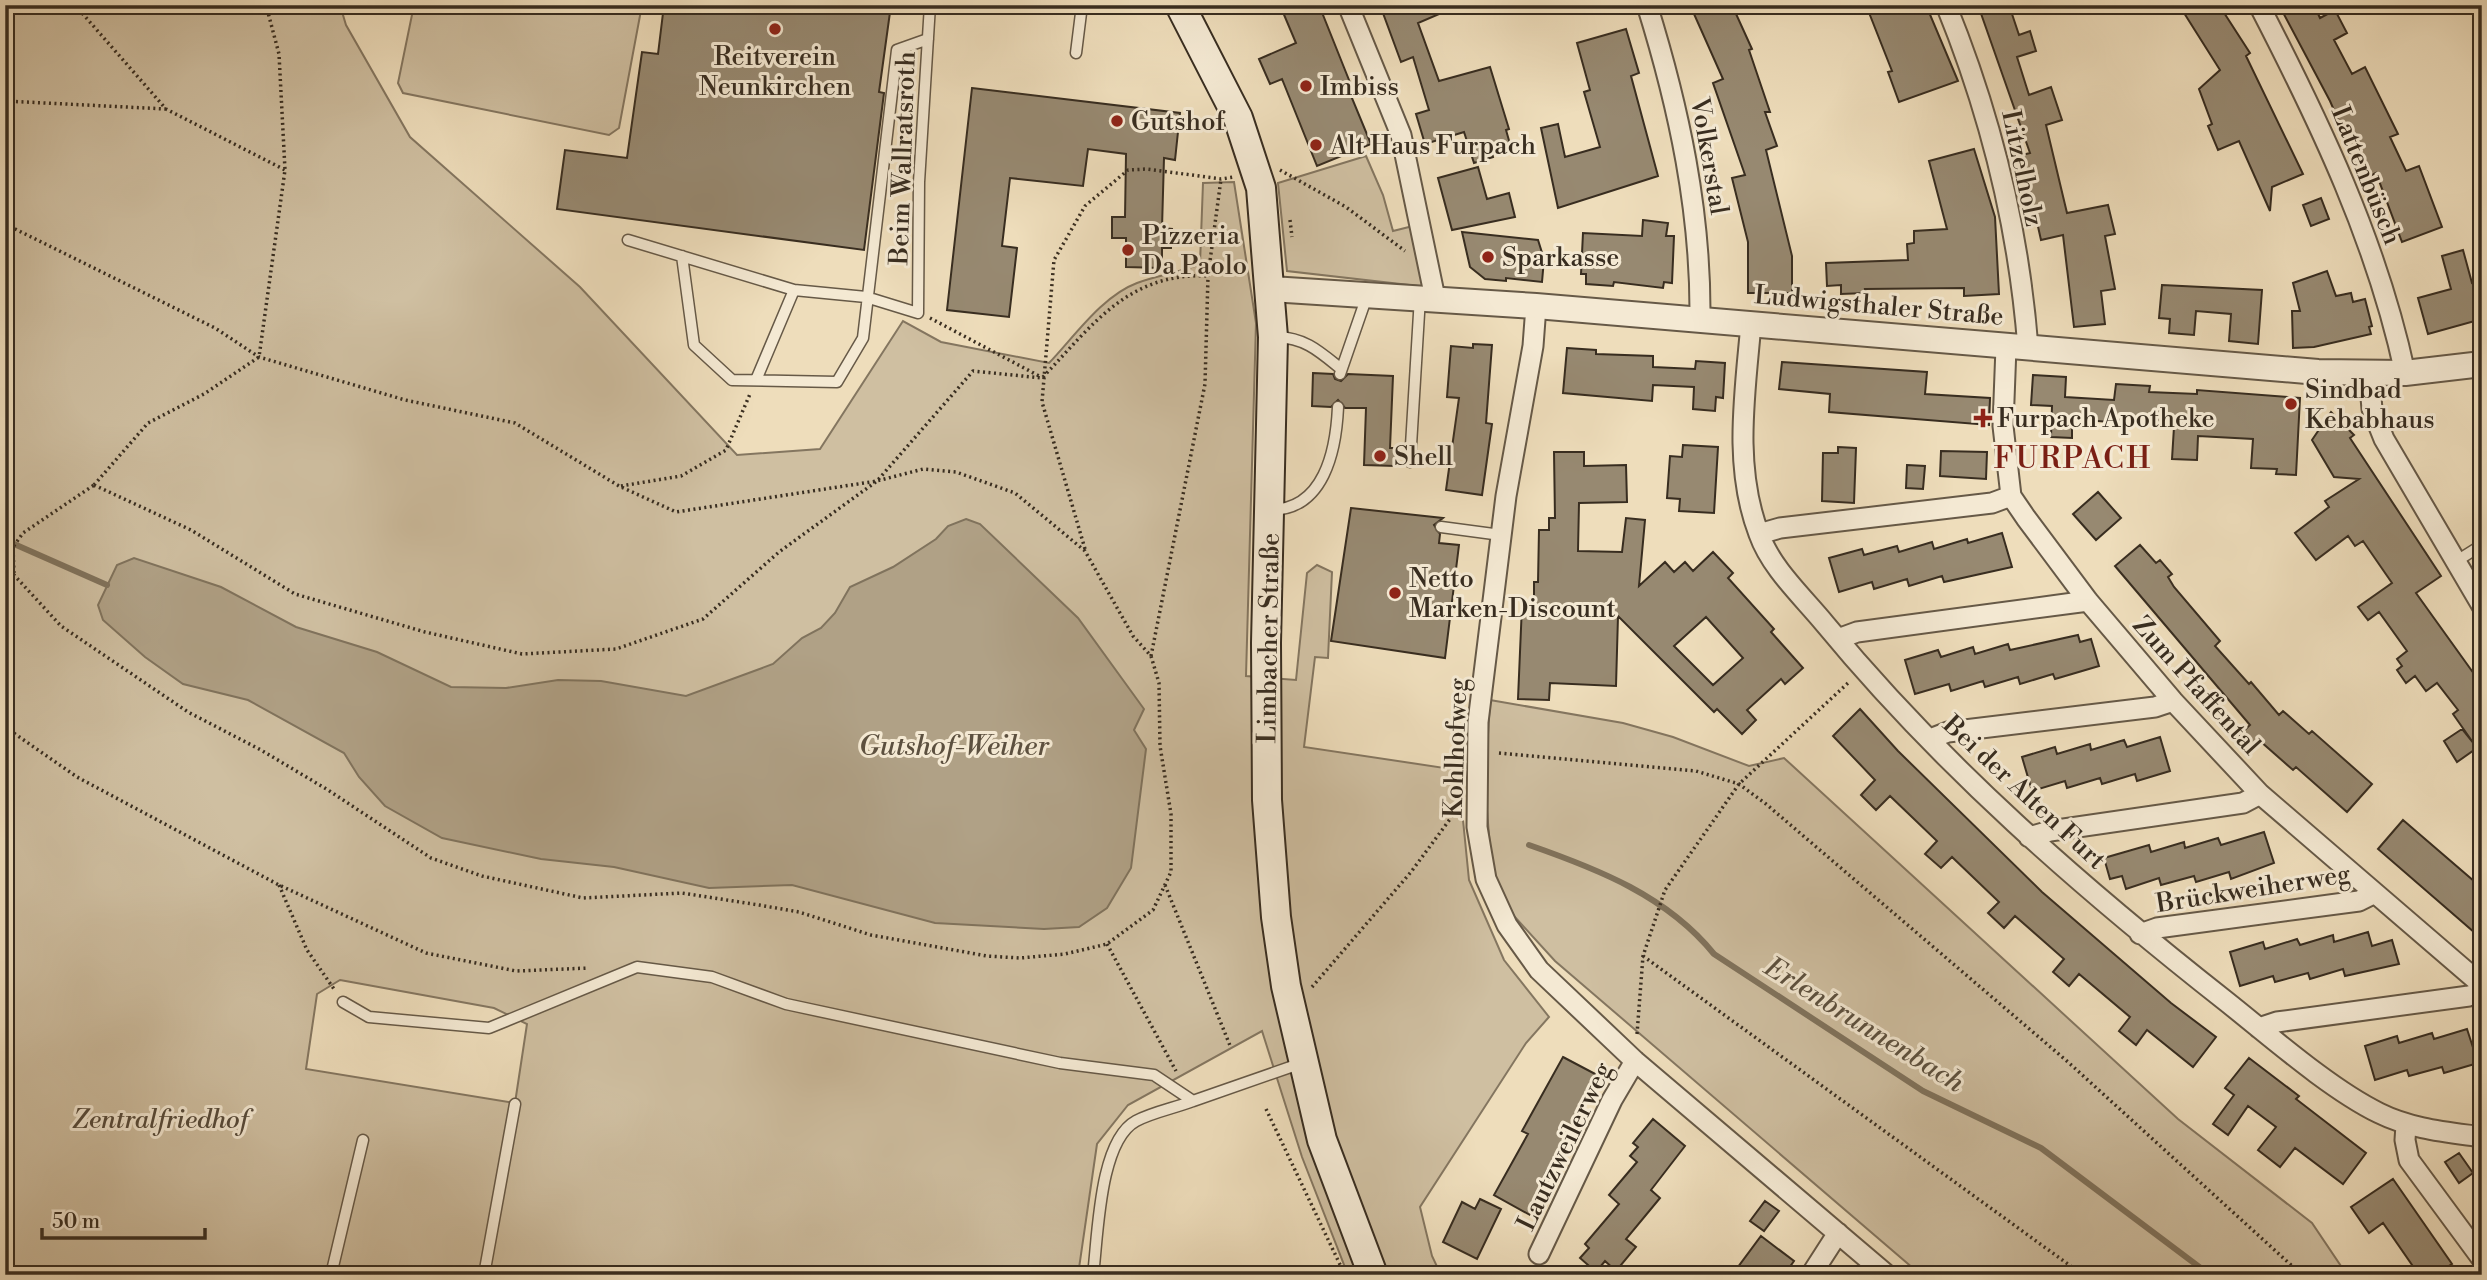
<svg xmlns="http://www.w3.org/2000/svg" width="2487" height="1280" font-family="'Libre Bodoni',serif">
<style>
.green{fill:#cfbfa1;stroke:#847660;stroke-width:2;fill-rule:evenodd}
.water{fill:#b0a186;stroke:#80735d;stroke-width:2}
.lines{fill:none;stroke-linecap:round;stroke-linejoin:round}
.stream{stroke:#80735d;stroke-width:6}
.building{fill:#978971;stroke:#382d20;stroke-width:2;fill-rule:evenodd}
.service-casing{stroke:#665947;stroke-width:13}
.minor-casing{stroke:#665947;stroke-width:23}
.tertiary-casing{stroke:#665947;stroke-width:28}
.secondary-casing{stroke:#382d20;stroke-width:32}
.path{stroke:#382d20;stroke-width:3.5;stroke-dasharray:2 3.5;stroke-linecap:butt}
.service{stroke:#f4e9d3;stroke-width:10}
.minor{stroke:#f4e9d3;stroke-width:19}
.tertiary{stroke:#f4e9d3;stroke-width:24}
.secondary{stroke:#f4e9d3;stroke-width:28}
.poi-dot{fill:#8f2418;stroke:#f4e9d3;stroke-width:2.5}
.labels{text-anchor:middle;stroke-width:6;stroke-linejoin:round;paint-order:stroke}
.poi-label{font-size:26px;fill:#382d20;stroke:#f4e9d3;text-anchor:start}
.street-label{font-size:26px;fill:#382d20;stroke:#f4e9d3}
.park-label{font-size:26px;font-style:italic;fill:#564a3a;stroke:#f4e9d3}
.water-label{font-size:28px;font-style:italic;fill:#5c503f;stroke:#f4e9d3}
.quarter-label{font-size:30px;letter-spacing:2px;fill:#7a1f14;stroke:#f4e9d3}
</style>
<rect width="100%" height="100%" fill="#edb"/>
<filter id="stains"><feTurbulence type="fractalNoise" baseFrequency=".00286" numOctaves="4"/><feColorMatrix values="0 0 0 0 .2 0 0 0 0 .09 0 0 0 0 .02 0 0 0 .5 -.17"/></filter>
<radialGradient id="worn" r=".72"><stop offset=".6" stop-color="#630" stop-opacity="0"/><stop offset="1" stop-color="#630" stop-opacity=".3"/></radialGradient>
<!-- green -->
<path class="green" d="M5,5H340L346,25L410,137L580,287L737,455L820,449L903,321L941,342L1049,363C1074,337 1102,296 1137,283C1158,275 1179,273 1200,264L1203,183L1234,182L1256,323L1246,676L1296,680L1307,573L1317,565L1332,572L1328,658L1315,657L1304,747L1458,770L1469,880L1504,960L1549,1017L1526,1043L1420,1207L1432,1256L1441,1275H1348L1302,1157L1262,1031L1128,1105L1097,1144L1078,1275H5ZM340,980L494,1008L527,1024L515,1103L306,1069L317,994Z
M414,5H642L619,128L609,135L403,93L398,83Z
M1366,156L1383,195L1393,231L1413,226L1427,287L1287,271L1278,183Z
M1490,700L1623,723L1673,737L1749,766L1784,758L2178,1119L2312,1223L2347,1275H1921L1555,961L1514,916L1492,872L1485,786Z"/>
<!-- water -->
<path class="water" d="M966,519L980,524L1078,618L1144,709L1134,730L1146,749L1131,868L1107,908L1079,927L1044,929L935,923L792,885L709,888L614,867L541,859L442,838L385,806L359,777L344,753L248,700L183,684L145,657L103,620L98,605L117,565L134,558L221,587L296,627L377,652L451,687L506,688L558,680L601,681L686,696L773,664L802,638L821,628L835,613L850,587L893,567L936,539L948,526Z"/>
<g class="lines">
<!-- stream -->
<path class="stream" d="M5,540L107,585
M1529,845C1598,869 1667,896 1714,954L1923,1091L2041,1148L2210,1275"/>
</g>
<!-- building -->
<path class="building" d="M664,5H891L879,92L884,93L864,250L557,209L565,150L627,158L642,52L658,54Z
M1293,5H1319L1353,90L1349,91L1371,144L1317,166L1282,79L1270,84L1259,59L1296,43L1282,10Z
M1380,5H1460L1418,23L1439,81L1490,67L1509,129L1506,130L1510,144L1491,149L1493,157L1474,163L1464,132L1425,144L1416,114L1429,110L1413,57L1401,62Z
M1690,5H1732L1752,49L1749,50L1770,112H1765L1777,146L1766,150L1792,256V293H1748V242L1732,178L1745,175L1713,83L1723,79Z
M1866,5H1926L1958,81L1899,102L1888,72L1892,71Z
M1978,5H2009L2019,35L2030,31L2036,51L2017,57L2029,95L2051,87L2062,120L2046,125L2067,213L2108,205L2115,234L2105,236L2115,289L2101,291L2105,324L2074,327L2063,235L2041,240L2022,155L2030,153Z
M2179,5H2219L2250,53L2246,56L2303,174L2272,187L2270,211L2239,141L2218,150L2208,126L2212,124L2199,89L2220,70Z
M2279,5H2314L2320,18L2335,10L2347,33L2334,40L2352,74L2365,67L2398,134L2390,137L2406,171L2419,166L2442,227L2402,242L2376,173L2364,179L2330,101Z
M1626,29L1639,73L1631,76L1658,176L1558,208L1541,128L1558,124L1565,157L1600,147L1584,92L1590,90L1577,43Z
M972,88L1180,113L1175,160L1164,158L1162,228L1172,229L1171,248H1162V268L1126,267V238H1112V217H1125L1126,154L1088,149L1083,186L1010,178L1002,246L1017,248L1009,317L947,310Z
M1974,149L1995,217L1999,294L1964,296V288L1865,289L1866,293L1841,294V285L1827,286L1826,263L1908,260L1907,244L1914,243V231L1947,229L1929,161Z
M1478,167L1487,199L1509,193L1515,217L1452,230L1438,178Z
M2321,198L2329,219L2311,226L2303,205Z
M1643,220L1668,223L1666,236H1674L1672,283L1664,282L1663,288L1614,282L1613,286L1586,284V274H1581L1583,233L1642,236Z
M1462,232L1538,240L1544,259L1542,282L1506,278V281L1485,279L1470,267Z
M2463,250L2472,283L2482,280V319L2428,334L2418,298L2451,289L2442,256Z
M2327,271L2336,296L2351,293L2353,302L2365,299L2372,326L2369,327L2371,334L2314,347L2293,348L2292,311H2300L2293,283Z
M2162,285L2262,290L2258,344L2229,341L2231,314L2196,311L2194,335L2169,333L2170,319L2159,318Z
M1473,344L1492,345L1486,423L1492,424L1482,495L1446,490L1459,398L1447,397L1451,346L1473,348Z
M1567,348L1596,350V354L1653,356V367L1695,369L1696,361L1725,363L1723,398L1716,397L1715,411L1693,409L1694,387L1653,385L1652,401L1563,393Z
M1782,362L1927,372L1925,394L1990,398L1989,425L1829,412L1830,394L1779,389Z
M1313,373L1333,374L1335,379L1341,381L1348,374L1393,376L1390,448H1396L1395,466L1364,465L1366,408H1345L1338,400L1331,407L1312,406Z
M2033,375L2066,377L2065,397L2114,400L2116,384L2150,386L2149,392L2197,394V390L2300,398L2296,475L2276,474L2277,469L2251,468L2253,439L2198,436L2197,460L2172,459L2174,427L2072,419V438L2051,437L2052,406L2031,405Z
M2331,412L2354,435L2350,438L2441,576L2416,593L2482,685V756L2477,748L2457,762L2444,741L2462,729L2474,744L2453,714L2458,710L2437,683L2426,691L2415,676L2406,683L2397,670L2402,666L2397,659L2407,651L2379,612L2368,620L2358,607L2392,583L2363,541L2355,546L2348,536L2316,560L2295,533L2329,507L2325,501L2359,479L2334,477L2312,440Z
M1683,445L1718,447L1714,513L1679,511L1680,499L1667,498L1670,456L1682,457Z
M1838,447L1856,448L1854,503L1822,501L1823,453H1838Z
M1941,451L1987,452L1986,479L1940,476Z
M1554,452H1584V466L1626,465L1627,502L1579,503L1578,551L1622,552L1626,518L1645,520L1639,586L1665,562L1674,572L1685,562L1693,571L1713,552L1733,573L1728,578L1774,629L1771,632L1803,668L1785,684L1781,679L1747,710L1756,720L1742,734L1717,709L1714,712L1618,616L1616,686L1550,683L1549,700L1518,699L1522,605H1534V582H1538L1539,530H1549V518H1555ZM1706,617L1743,658L1713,685L1674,646Z
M1907,465L1925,466L1923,489L1906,488Z
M2098,492L2121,518L2096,540L2073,514Z
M1351,508L1443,518L1434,525L1440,534L1439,543L1459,545L1445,658L1331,641Z
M2002,533L2012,567L1944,582L1942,576L1909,586L1907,579L1874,589L1872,582L1839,592L1829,558L1862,549L1864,555L1897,546L1899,552L1932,542L1934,549L1967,539L1968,543Z
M2140,545L2156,563L2160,560L2172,574L2168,577L2174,587L2220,641L2215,646L2249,684L2251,682L2279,715L2283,711L2309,734L2312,731L2372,784L2347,812L2296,767L2293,770L2260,741L2251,751L2236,738L2250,725L2115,566Z
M2078,635L2080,642L2091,639L2099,666L2055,679L2053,674L2020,684L2018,677L1985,687L1983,681L1951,691L1949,684L1915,694L1905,660L1938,650L1941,657L1973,647L1975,654L2008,644L2010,650Z
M1860,709L1898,751L2042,892L2171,1003L2216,1037L2193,1067L2147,1030L2136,1045L2119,1031L2130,1017L2079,974L2069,986L2053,972L2064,959L2015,916L2004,928L1988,913L1999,902L1952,857L1941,868L1925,854L1937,841L1890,796L1876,810L1861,795L1875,780L1833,736Z
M2160,737L2170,771L2137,781L2135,774L2102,784L2100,778L2067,788L2065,781L2032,791L2022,757L2055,747L2057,754L2090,744L2091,750L2124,740L2127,747Z
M2403,820L2482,888V939L2378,849Z
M2264,832L2274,863L2231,879L2229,872L2196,882L2194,876L2161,885L2159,878L2126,889L2122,876L2110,879L2104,858L2149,845L2151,852L2184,842L2185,848L2218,838L2221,845Z
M2368,932L2372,946L2392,940L2399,964L2345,976L2343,969L2310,979L2308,973L2275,982L2273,976L2240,986L2230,952L2263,942L2265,949L2297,939L2300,945L2333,935L2334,942Z
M2467,1029L2478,1063L2444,1073L2442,1067L2409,1076L2407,1070L2375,1080L2365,1046L2397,1036L2399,1043L2432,1033L2434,1039Z
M1563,1057L1599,1076L1545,1174L1551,1177L1530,1215L1494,1195L1528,1134L1522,1131Z
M2249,1058L2299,1096L2296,1099L2366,1153L2343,1184L2295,1148L2280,1167L2258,1150L2276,1127L2248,1106L2228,1135L2213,1124L2234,1095L2225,1088Z
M1653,1119L1685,1146L1651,1190L1660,1198L1626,1239L1636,1247L1616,1271L1605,1261L1596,1272L1580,1258L1589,1248L1585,1244L1619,1204L1609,1195L1637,1162L1630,1156L1638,1147L1633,1143Z
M2459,1153L2473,1173L2459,1183L2445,1162Z
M2393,1179L2452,1264L2447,1267L2453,1275H2419L2383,1223L2369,1233L2351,1207Z
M1480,1199L1501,1209L1477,1259L1443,1242L1462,1202L1475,1209Z
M1765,1201L1779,1211L1764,1231L1750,1221Z
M1761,1236L1794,1261L1784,1275H1732Z"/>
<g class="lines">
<!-- service casing -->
<g class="service-casing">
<path id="service" d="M1076,53L1082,5
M628,240L794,290L866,297L918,313L919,182L930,5
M682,256L694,345L732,380L837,382L863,338L897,50L928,39
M1277,337C1305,338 1319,351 1340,368
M1340,374L1367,296
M756,380L794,290
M1410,462L1420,297
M1270,510C1324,510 1336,451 1338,407
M1441,527L1501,535
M2455,562L2482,545
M343,1002L369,1017L489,1028L637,967L712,977L786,1004L1060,1063L1154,1075L1193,1101L1302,1063
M331,1275L363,1140
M484,1275L515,1104
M1093,1275C1098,1236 1099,1141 1136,1121C1153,1112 1175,1108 1193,1101"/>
</g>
<!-- minor casing -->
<g class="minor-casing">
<path id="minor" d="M1348,5L1401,135L1435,298
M1647,5C1679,108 1701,211 1700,319
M1946,5C1990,113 2019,231 2028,348
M2259,5C2320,123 2377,242 2405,373
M1536,306L1533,346L1506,496L1478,722L1477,827L1486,879L1507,925L1539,970L1635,1061L1887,1275
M1751,324C1745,393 1733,467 1759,534C1771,568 1802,596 1825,624C1942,766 2082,888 2227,1002C2271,1037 2330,1089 2379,1113C2411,1129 2447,1132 2482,1137
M2006,347L2003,426L2011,496L2026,518L2088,601L2173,701L2260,794L2482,985
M2369,375L2372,409L2384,439L2482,606
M1759,534L1780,528L1992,503L2011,496
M1838,639L1857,632L2088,601
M1930,739L1948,732L2155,707L2173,701
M2029,837L2050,831L2243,803L2260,794
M2140,934L2157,928L2359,901L2373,894
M2259,1028L2277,1022L2469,996L2482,991
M2406,1125L2405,1140L2409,1160L2482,1259
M1539,1254L1612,1100L1635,1061
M1811,1275L1838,1233"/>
</g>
<!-- tertiary casing -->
<g class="tertiary-casing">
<path id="tertiary" d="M1271,289L1536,306L2318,372L2405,373L2482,364"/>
</g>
<!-- secondary casing -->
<g class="secondary-casing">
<path id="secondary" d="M1180,5L1238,118L1261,188L1273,337L1266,643L1267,800L1276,917L1286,986L1322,1140L1373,1275"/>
</g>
<!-- path -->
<path class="path" d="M75,5L166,109L285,170
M5,101L166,109
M1280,170L1346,207L1405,251
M1290,220L1292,237
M5,224L215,328L259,357L405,400L515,423L619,486L676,512L877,481L923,469L956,472L1015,493L1085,551L1133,636L1151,656L1159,683L1160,746L1171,814V872L1153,910L1107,944L1065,954L1020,958L987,956L871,935L799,912L759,905L682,893L583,898L482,876L431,858L328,790L261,750L188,712L61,626L14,575L5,574
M930,318L1041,377
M94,485L191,530L295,594L425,632L522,654L616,649L703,619L779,552L877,481L973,371L1042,378C1092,326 1128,272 1208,276
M94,485L148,423L204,394L259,357L285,170L279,54L266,5
M621,486L681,476L726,450L750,394
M1085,549L1042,402L1054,260L1085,206L1128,170L1147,169L1221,179L1234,177
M5,593L14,575L13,547L23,533L94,485
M1151,656L1205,384L1208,276L1221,179
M5,727L77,777L279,885L426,953L516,971L589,968
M1499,753L1696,771L1739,784L1766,804L2068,1062L2302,1275
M279,885L307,950L334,989
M1165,885L1231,1048
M1107,944L1176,1071
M1643,956L2083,1275
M1312,987L1411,872L1456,811
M1637,1034L1643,956L1665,890L1739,784L1848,683
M1266,1109L1344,1273
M1553,1268L1561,1275"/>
<!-- service -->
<use href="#service" class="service"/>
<!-- minor -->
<use href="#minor" class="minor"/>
<!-- tertiary -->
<use href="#tertiary" class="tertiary"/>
<!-- secondary -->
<use href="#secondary" class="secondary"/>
</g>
<!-- markers -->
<g class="poi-dot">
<circle cx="775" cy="29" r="7"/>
<circle cx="1306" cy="86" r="7"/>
<circle cx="1117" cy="121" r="7"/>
<circle cx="1316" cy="145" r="7"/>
<circle cx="1128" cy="250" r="7"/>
<circle cx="1488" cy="257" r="7"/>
<circle cx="2291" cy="404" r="7"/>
<path d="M1979.5 407.5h7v7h7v7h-7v7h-7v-7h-7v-7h7z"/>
<circle cx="1380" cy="456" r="7"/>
<circle cx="1395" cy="593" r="7"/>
</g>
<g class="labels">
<!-- poi labels -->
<g class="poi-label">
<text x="775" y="65" text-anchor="middle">Reitverein<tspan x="775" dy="30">Neunkirchen</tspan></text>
<text x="1320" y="95">Imbiss</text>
<text x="1131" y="130">Gutshof</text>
<text x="1330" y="154">Alt Haus Furpach</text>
<text x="1142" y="244">Pizzeria<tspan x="1142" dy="30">Da Paolo</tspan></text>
<text x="1502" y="266">Sparkasse</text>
<text x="2305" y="398">Sindbad<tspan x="2305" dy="30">Kebabhaus</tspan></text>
<text x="1997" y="427">Furpach Apotheke</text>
<text x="1394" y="465">Shell</text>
<text x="1409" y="587">Netto<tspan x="1409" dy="30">Marken-Discount</tspan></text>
</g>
<!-- street labels -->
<g class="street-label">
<text transform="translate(1710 156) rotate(80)" y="9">Volkerstal</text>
<text transform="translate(902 158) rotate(-88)" y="9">Beim Wallratsroth</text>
<text transform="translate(2023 168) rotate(78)" y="9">Litzelholz</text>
<text transform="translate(2367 175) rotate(68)" y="9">Lattenbüsch</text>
<text transform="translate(1879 305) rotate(5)" y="9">Ludwigsthaler Straße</text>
<text transform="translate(1268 638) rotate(-89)" y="9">Limbacher Straße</text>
<text transform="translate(2197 685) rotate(48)" y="9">Zum Pfaffental</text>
<text transform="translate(1455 748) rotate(-88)" y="9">Kohlhofweg</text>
<text transform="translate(2025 792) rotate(43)" y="9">Bei der Alten Furt</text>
<text transform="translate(2253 888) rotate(-9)" y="9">Brückweiherweg</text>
<text transform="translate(1564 1146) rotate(-64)" y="9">Lautzweilerweg</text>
</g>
<!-- park labels -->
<g class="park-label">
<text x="160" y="1128">Zentralfriedhof</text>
</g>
<!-- water labels -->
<g class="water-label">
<text x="954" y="755">Gutshof-Weiher</text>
<text transform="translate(1865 1024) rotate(32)" y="10">Erlenbrunnenbach</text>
</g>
<!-- quarter labels -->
<g class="quarter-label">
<text x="2073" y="468">FURPACH</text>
</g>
</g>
<!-- margin -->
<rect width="2487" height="1280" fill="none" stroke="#edb" stroke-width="28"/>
<rect x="7" y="7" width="2473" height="1266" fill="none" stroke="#382d20" stroke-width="3.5"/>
<rect x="14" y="14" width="2459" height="1252" fill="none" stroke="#382d20" stroke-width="2"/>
<!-- scale -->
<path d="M42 1228v10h163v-10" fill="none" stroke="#382d20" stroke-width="3.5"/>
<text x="52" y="1228" font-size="21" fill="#382d20" stroke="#f4e9d3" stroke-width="5" paint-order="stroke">50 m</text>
<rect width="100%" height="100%" filter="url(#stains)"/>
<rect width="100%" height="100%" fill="url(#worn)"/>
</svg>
